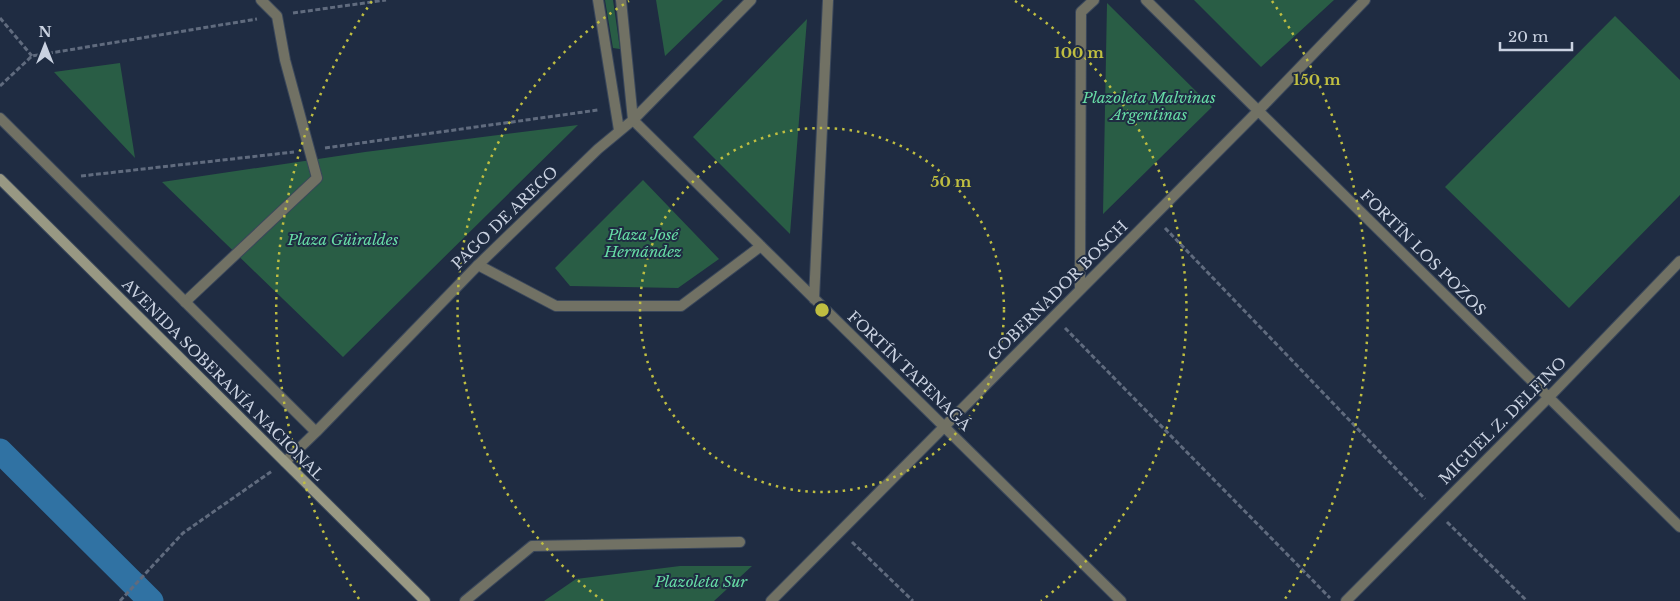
<svg xmlns="http://www.w3.org/2000/svg" width="1680" height="601" font-family="'Libre Baskerville',serif">
<style>
.green{fill:#295d45}
.lines{fill:none;stroke-linecap:round;stroke-linejoin:round}
.canal{stroke:#3072a3;stroke-width:25}
.service-casing{stroke:#3a475b;stroke-width:12}
.minor-casing{stroke:#3a475b;stroke-width:12}
.tertiary-casing{stroke:#3a475b;stroke-width:12}
.secondary-casing{stroke:#3a475b;stroke-width:12}
.path{stroke:#606b7e;stroke-width:3;stroke-dasharray:5 2.5;stroke-linecap:butt}
.service{stroke:#717164;stroke-width:10}
.minor{stroke:#717164;stroke-width:10}
.tertiary{stroke:#717164;stroke-width:10}
.secondary{stroke:#989883;stroke-width:10}
.ring{fill:none;stroke:#bfbe41;stroke-width:2.5;stroke-dasharray:2.5 5}
.labels{text-anchor:middle;stroke-width:4;stroke-linejoin:round;paint-order:stroke}
.park-label{font-size:15px;font-style:italic;fill:#66dba5;stroke:#1f2c42}
.street-label{font-size:15px;fill:#cad2e1;stroke:#1f2c42}
.centre{fill:#bfbe41;stroke:#1f2c42;stroke-width:2.5}
.ring-label{font-size:15px;text-anchor:middle;font-weight:bold;fill:#bfbe41;stroke:#1f2c42;stroke-width:4;stroke-linejoin:round;paint-order:stroke}
</style>
<rect width="100%" height="100%" fill="#1f2c42"/>
<!-- green -->
<path class="green" d="M605,0H613L620,49L613,48Z
M656,0H723L665,56Z
M1194,0H1334L1261,67Z
M1107,3L1212,107L1103,214Z
M1615,16L1680,80V195L1569,308L1445,187Z
M807,19L790,234L693,137Z
M120,63L135,158L54,72Z
M578,125L343,357L162,182L365,152Z
M643,180L719,259L678,288L570,286L555,268Z
M680,566H752L714,601H544L576,579Z"/>
<g class="lines">
<!-- canal -->
<path class="canal" d="M0,451L151,601"/>
<!-- service casing -->
<g class="service-casing">
<path id="service" d="M185,302L317,178L285,60L277,16L261,0
M465,601L532,546L740,542"/>
</g>
<!-- minor casing -->
<g class="minor-casing">
<path id="minor" d="M1146,0L1680,527
M633,120L1121,601
M478,265L556,306H681L761,246
M1080,290L1081,12L1094,0
M814,299L828,0
M771,601L1258,111L1365,0
M1346,601L1549,397L1680,261"/>
</g>
<!-- tertiary casing -->
<g class="tertiary-casing">
<path id="tertiary" d="M598,0L619,130
M621,0L633,120
M0,118L316,432
M285,462L316,432L478,265L598,149L633,120L751,0"/>
</g>
<!-- secondary casing -->
<g class="secondary-casing">
<path id="secondary" d="M0,179L425,601"/>
</g>
<!-- path -->
<path class="path" d="M293,13L386,0
M0,18L32,56
M0,86L32,56L257,19
M325,148L598,110
M81,176L294,152
M1165,228L1425,499
M1065,328L1330,598
M1447,522L1527,601
M852,542L913,601
M120,601L183,533L272,471"/>
<!-- service -->
<use href="#service" class="service"/>
<!-- minor -->
<use href="#minor" class="minor"/>
<!-- tertiary -->
<use href="#tertiary" class="tertiary"/>
<!-- secondary -->
<use href="#secondary" class="secondary"/>
</g>
<!-- distance rings -->
<g class="ring">
<circle cx="822" cy="310" r="182"/>
<path d="M603 601A364 364 0 0 1 629 1M1015 1A364 364 0 0 1 1041 601"/>
<path d="M359 599A546 546 0 0 1 372 1M1272 1A546 546 0 0 1 1285 599"/>
</g>
<g class="labels">
<!-- park labels -->
<g class="park-label">
<text x="1149" y="103">Plazoleta Malvinas<tspan x="1149" dy="17">Argentinas</tspan></text>
<text x="643" y="240">Plaza José<tspan x="643" dy="17">Hernández</tspan></text>
<text x="343" y="245">Plaza Güiraldes</text>
<text x="701" y="587">Plazoleta Sur</text>
</g>
<!-- street labels -->
<g class="street-label">
<text transform="translate(505 218) rotate(-44)" y="5">PAGO DE ARECO</text>
<text transform="translate(1423 253) rotate(45)" y="5">FORTÍN LOS POZOS</text>
<text transform="translate(1058 291) rotate(-45)" y="5">GOBERNADOR BOSCH</text>
<text transform="translate(909 371) rotate(44)" y="5">FORTÍN TAPENAGÁ</text>
<text transform="translate(223 380) rotate(45)" y="5">AVENIDA SOBERANÍA NACIONAL</text>
<text transform="translate(1503 421) rotate(-45)" y="5">MIGUEL Z. DELFINO</text>
</g>
</g>
<circle cx="822" cy="310" r="8" class="centre"/>
<g class="ring-label">
<text x="1079" y="58">100 m</text>
<text x="1317" y="85">150 m</text>
<text x="951" y="187">50 m</text>
</g>
<!-- north arrow -->
<g transform="translate(45 45)" stroke="#1f2c42" stroke-width="4" paint-order="stroke">
<path d="M0-4L9 19L0 12L-9 19Z" fill="#cad2e1"/>
<text y="-8" font-size="14" font-weight="bold" text-anchor="middle" fill="#cad2e1">N</text>
</g>
<!-- scale -->
<path d="M1500 42v8h72v-8" fill="none" stroke="#cad2e1" stroke-width="2.5"/>
<text x="1508" y="42" font-size="15" fill="#cad2e1" stroke="#1f2c42" stroke-width="4" paint-order="stroke">20 m</text>
</svg>
